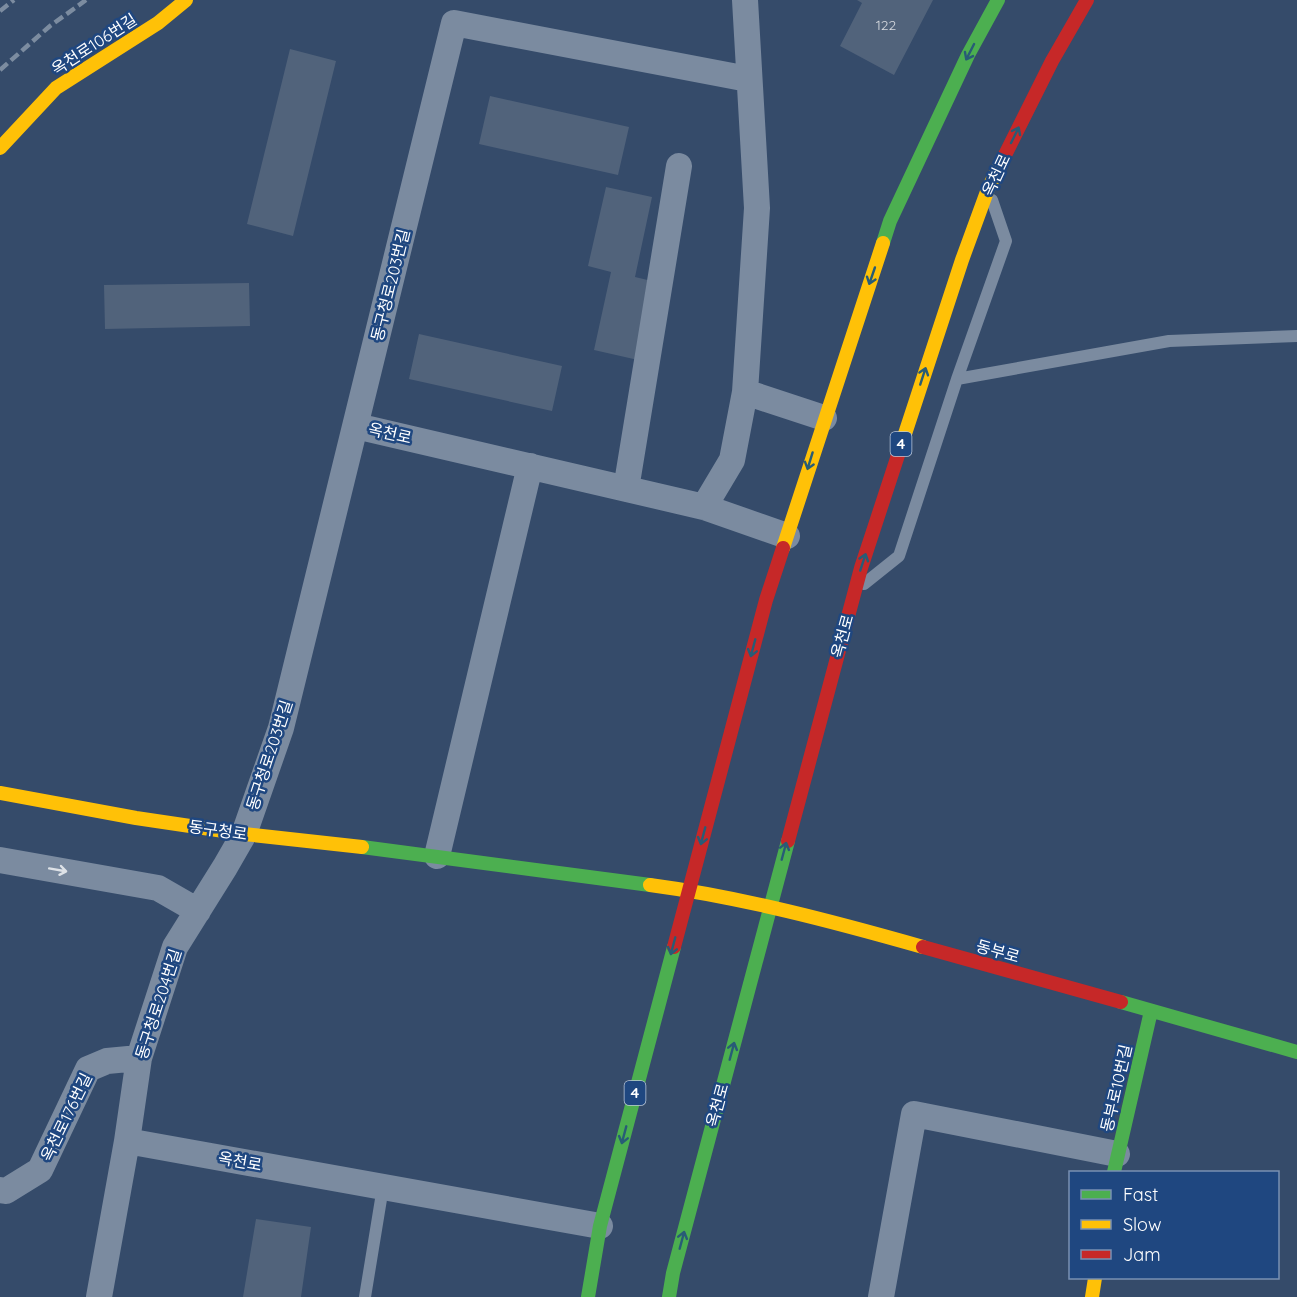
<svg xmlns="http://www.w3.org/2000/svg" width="1297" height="1297" font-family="Quicksand,'Noto Sans KR',sans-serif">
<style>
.building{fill:#51637b}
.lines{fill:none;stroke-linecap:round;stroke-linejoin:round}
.lane{stroke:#7b8ba0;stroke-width:12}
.street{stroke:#7b8ba0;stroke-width:26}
.fast{stroke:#4caf50;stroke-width:14}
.slow{stroke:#ffc107;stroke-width:14}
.jam{stroke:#c62828;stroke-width:14}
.rail{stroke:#7c8ca0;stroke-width:4.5;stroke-dasharray:10 4.5;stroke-linecap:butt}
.oneway{stroke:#285c76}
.oneway2{stroke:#dee2e7}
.labels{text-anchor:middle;stroke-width:5;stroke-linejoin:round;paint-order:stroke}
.number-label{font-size:14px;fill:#d4d8de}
.shield{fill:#1f4780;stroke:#bcc8d9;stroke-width:1.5}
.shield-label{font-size:15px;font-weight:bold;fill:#fff}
.street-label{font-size:16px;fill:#fff;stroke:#1f4780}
</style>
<rect width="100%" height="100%" fill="#354b6a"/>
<!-- building -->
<path class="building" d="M857,0H933L894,75L840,46L862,3Z
M290,49L336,61L293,236L247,224Z
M490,96L629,127L618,175L479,144Z
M606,187L652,197L635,277L656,282L638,360L594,350L611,272L588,266Z
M249,283L250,326L105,329L104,285Z
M419,334L562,366L552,411L409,379Z
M256,1219L311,1227L301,1297H243Z"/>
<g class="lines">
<!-- lane -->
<path class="lane" d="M957,379L1006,241L992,200
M864,584L899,556L957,379L1169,341L1297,336
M365,1297L383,1187"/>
<!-- street -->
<path class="street" d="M745,392L824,418
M356,426L704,507L787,536
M626,489L679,166
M704,507L732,460L745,392L757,208L745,0
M437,856L530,466
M0,860L158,888L198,911
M127,1141L600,1226
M0,1190L6,1191L40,1170L88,1069L107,1061L139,1058
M99,1297L127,1141L139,1058L175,947L225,867L244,834L281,728L454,23L748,79
M881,1297L914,1114L1117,1154"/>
<!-- fast -->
<path class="fast" d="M883,243L890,221L968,55L998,0
M362,847L650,885
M1121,1002L1297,1052
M1114,1172L1151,1011
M588,1297L600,1226L674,947
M669,1297L673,1273L788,841"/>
<!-- slow -->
<path class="slow" d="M0,148L56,88L158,23L186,0
M901,446L962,260L988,189L1004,157
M783,548L883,243
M0,793L136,818L244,834L362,847
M650,885C741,897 835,922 923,947
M1092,1297L1095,1278"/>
<!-- jam -->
<path class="jam" d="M1004,157L1052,61L1087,0
M788,841L861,568L901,446
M674,947L766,600L783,548
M923,947L1121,1002"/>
<!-- rail -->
<path class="rail" d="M0,11L14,0
M0,70L50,26L86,0"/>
</g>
<!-- one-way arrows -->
<defs><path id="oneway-shaft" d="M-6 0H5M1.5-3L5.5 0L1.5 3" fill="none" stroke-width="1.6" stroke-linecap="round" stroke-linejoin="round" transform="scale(1.5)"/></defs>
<g class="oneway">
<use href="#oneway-shaft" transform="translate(970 52) rotate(117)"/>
<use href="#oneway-shaft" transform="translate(1015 135) rotate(-64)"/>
<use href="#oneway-shaft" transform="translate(872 276) rotate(109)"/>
<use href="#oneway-shaft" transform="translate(923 376) rotate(-72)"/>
<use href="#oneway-shaft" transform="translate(810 461) rotate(107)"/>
<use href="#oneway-shaft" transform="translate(863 562) rotate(-72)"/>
<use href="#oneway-shaft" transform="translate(753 648) rotate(105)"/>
<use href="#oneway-shaft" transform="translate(703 836) rotate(105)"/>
<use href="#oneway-shaft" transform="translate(784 851) rotate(-75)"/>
<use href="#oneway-shaft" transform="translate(673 946) rotate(105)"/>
<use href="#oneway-shaft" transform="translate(732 1051) rotate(-75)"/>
<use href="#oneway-shaft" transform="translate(624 1135) rotate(105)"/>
<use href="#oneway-shaft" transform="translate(682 1240) rotate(-75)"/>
</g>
<use class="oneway2" href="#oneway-shaft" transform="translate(58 870) rotate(10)"/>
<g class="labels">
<!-- number labels -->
<g class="number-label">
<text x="886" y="30">122</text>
</g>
<!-- shield labels -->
<g class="shield">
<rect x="890.5" y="432" width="21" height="24" rx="4.5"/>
<rect x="624.5" y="1081" width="21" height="24" rx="4.5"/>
</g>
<g class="shield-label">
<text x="901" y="449">4</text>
<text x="635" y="1098">4</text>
</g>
<!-- street labels -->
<g class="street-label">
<text transform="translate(94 44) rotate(-33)" y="6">옥천로106번길</text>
<text transform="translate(996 175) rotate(-65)" y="6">옥천로</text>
<text transform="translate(390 285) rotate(-76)" y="6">동구청로203번길</text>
<text transform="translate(390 433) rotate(13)" y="6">옥천로</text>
<text transform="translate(842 636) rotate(-75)" y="6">옥천로</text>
<text transform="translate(269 755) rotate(-72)" y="6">동구청로203번길</text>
<text transform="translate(218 830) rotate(8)" y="6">동구청로</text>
<text transform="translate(998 951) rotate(16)" y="6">동부로</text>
<text transform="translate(158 1004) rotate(-72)" y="6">동구청로204번길</text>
<text transform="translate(1116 1088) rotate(-77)" y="6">동부로10번길</text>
<text transform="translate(717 1105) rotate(-75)" y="6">옥천로</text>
<text transform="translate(66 1117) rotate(-64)" y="6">옥천로176번길</text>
<text transform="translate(240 1161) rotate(10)" y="6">옥천로</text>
</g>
</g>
<!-- legend -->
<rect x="1069" y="1171" width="210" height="108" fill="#1f4780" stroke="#7991b3" stroke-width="1.5"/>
<rect x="1081" y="1190" width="30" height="9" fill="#4caf50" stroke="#7991b3" stroke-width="1.5"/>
<text x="1123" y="1201" font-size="18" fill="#ffffff">Fast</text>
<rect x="1081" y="1220" width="30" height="9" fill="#ffc107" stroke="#7991b3" stroke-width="1.5"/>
<text x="1123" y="1231" font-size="18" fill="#ffffff">Slow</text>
<rect x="1081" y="1250" width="30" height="9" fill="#c62828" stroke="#7991b3" stroke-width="1.5"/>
<text x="1123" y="1261" font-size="18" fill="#ffffff">Jam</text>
</svg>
